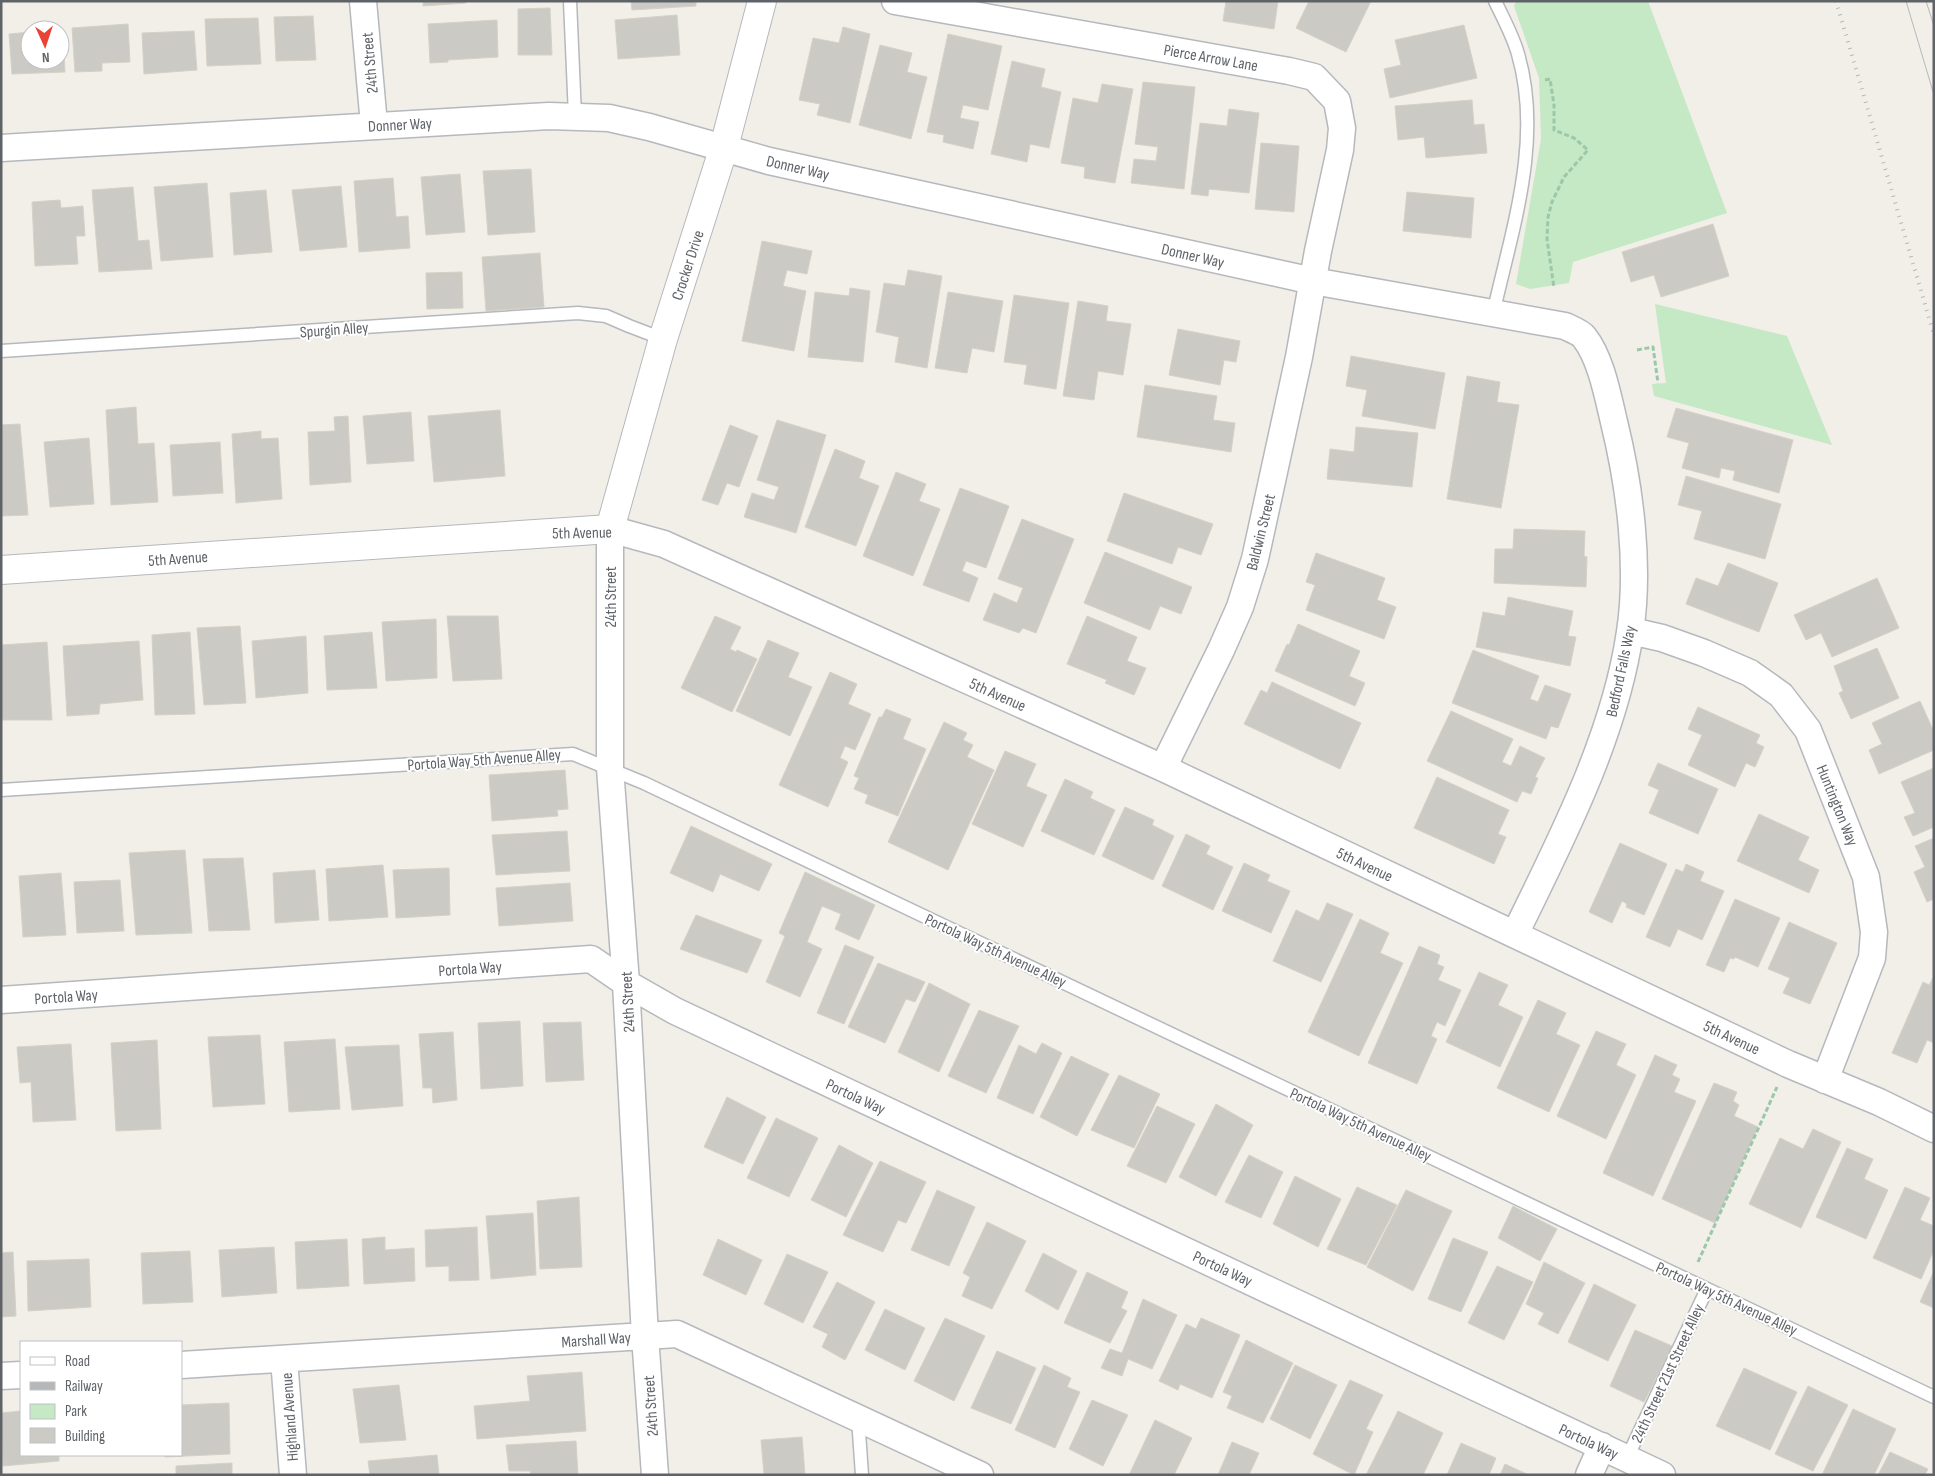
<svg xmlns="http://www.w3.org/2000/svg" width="1935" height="1476" font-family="'Sofia Sans Condensed',sans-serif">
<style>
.green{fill:#c5e8c5}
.building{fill:#cccac5;stroke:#d6d1c6}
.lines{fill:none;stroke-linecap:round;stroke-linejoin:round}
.service-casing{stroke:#b5b8bc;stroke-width:15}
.minor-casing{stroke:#b5b8bc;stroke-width:29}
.tertiary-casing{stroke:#b5b8bc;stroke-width:30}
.path{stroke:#9cc7a9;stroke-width:3;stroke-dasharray:5 2.5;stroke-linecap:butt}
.service{stroke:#fff;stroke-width:12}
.minor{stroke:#fff;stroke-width:26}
.tertiary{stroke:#fff;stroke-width:28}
.tram{stroke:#b6b7b8;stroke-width:1}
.rail{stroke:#b6b7b8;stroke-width:4;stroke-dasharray:1 6;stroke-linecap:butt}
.labels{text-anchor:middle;stroke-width:4;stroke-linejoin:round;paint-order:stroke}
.street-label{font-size:16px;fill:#5f6368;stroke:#fff}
</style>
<rect width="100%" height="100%" fill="#f1efe8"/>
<!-- green -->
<path class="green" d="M1516,1H1648L1727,213L1573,262L1569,283L1530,289L1516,284L1541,139L1539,78L1514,6Z
M1655,304L1787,336L1832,445L1654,396L1652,384L1666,383Z"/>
<!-- building -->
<path class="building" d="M423,1H466V3L423,6Z
M631,1H696V6L632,10Z
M1226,1H1278L1274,29L1223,21Z
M1309,1H1371L1346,52L1296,28Z
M550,8L552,55H518V9Z
M677,15L680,55L618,59L615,20Z
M313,16L316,60L276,61L274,17Z
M258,18L261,64L207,66L205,19Z
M497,20L498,57L448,60V62L430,63L428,24Z
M128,24L130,62L102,63V71L75,72L72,28Z
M1464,25L1477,78L1390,98L1384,69L1401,65L1395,40Z
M843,27L870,34L850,123L817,115L820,104L799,100L813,38L839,43Z
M60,31H63L65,72L12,74L9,34L30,32V60H60Z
M194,31L197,70L144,74L142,33Z
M948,34L1002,46L988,110L963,105L960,118L979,122L973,149L943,142L944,135L927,132Z
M880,45L912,53L907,72L927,77L911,139L859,125Z
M1012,61L1045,69L1041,87L1061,92L1049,148L1030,144L1027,162L991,154Z
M1143,82L1195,87L1184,189L1131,183L1134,159L1156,161L1158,147L1135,144Z
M1102,84L1133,89L1115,183L1084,178L1085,167L1061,163L1073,98L1098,103Z
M1472,100L1474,125L1484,124L1487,153L1426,158L1424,137L1398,140L1395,106Z
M1229,109L1259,113L1249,193L1209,189L1208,196L1191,194L1200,123L1227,126Z
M1261,143L1299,146L1294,212L1255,209Z
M531,169L535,232L488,235L483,171Z
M460,174L465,232L426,235L421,177Z
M393,178L396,217L408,216L410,248L359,252L354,181Z
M207,183L213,257L161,261L154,187Z
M341,186L347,247L300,251L292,190Z
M133,187L138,241L149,240L152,269L99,272L92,190Z
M266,190L272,252L234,255L230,193Z
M1407,192L1474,198L1471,238L1403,231Z
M60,200L61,208L83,206L85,236H76L78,264L35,266L32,202Z
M1713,224L1729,276L1661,297L1654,275L1631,282L1622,252Z
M762,241L812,251L807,274L787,270L783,286L806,291L794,351L742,341Z
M540,253L544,307L486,311L482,257Z
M908,270L942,276L927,368L895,362L899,337L876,332L884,283L905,286Z
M462,272L463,308L427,309L426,273Z
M850,288L870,291L863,362L808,357L815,292L849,296Z
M948,292L1003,301L994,352L972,348L967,373L935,368Z
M1014,295L1069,303L1056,389L1024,384L1027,365L1004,362Z
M1078,301L1108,306L1106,321L1131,324L1123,375L1098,371L1094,400L1063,396Z
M1178,329L1240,341L1236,362L1224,360L1220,385L1169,375Z
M1351,356L1445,373L1435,429L1362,416L1367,390L1346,386Z
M1467,376L1500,382L1497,402L1519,405L1501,508L1447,499Z
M1145,385L1217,396L1213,420L1235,423L1231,452L1137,437Z
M136,407L138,444L154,443L158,502L111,505L106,410Z
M1676,408L1793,440L1779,493L1733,480L1735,471L1721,468L1719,478L1682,468L1689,443L1667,437Z
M500,410L505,476L434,482L428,416Z
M411,412L414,461L367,464L363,416Z
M348,416L351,482L310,485L308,432L335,431L334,417Z
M777,420L826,435L796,533L744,517L752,493L774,500L779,487L757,480Z
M20,424L28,515L1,516V425Z
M730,425L758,436L739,487L727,483L718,505L702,500Z
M1356,427L1418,433L1412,487L1327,479L1330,449L1354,452Z
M261,431V439L278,438L282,499L236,503L232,434Z
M89,438L94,504L50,507L44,442Z
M220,442L223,493L173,496L170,445Z
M835,449L865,461L859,478L879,486L856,546L805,527Z
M896,472L926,484L919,501L940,509L913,576L863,556Z
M1686,476L1781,504L1765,559L1694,539L1702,511L1678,505Z
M960,488L1009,506L986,568L966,561L962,571L978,578L969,602L923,585Z
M1124,493L1213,524L1201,555L1178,547L1172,564L1107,541Z
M1022,519L1074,539L1036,633L1023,628L1019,633L983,620L994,593L1017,603L1023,588L998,579Z
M1514,529L1585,531L1584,556L1587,557L1586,587L1494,583L1495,549H1513Z
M1105,552L1192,587L1181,614L1160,606L1150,630L1084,603Z
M1316,553L1385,578L1377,600L1396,607L1384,639L1306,610L1315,585L1306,582Z
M1728,563L1778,583L1759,632L1686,604L1696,578L1718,586Z
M1877,578L1899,628L1832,657L1821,633L1806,640L1794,615Z
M1508,597L1573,611L1568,636L1576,637L1570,666L1476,647L1483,612L1505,616Z
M447,616H498L502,679L453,681Z
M715,616L741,627L730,649L736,652L737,650L757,659L732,712L681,688Z
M1087,616L1137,637L1127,661L1146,668L1134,695L1105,683L1107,680L1067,664Z
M436,619L437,678L386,681L382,622Z
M1298,624L1360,651L1349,676L1365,683L1355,706L1275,671L1287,644L1289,645Z
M240,626L246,703L204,705L197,628Z
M190,632L195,714L155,715L152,635Z
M372,632L377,688L327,690L324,636Z
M306,636L308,693L256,698L252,641Z
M768,640L799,653L788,677L812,687L790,736L736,711Z
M139,641L143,700L100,704L99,714L67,716L63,646Z
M47,642L52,720H1V645Z
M1877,648L1899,698L1851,719L1839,693L1843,691L1834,666Z
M1473,650L1539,676L1530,699L1538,702L1545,685L1571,694L1558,728L1551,726L1546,739L1452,703Z
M830,672L857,684L848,704L871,714L855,750L845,746L840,758L848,762L828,807L779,785Z
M1272,682L1361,723L1340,769L1244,724L1261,690L1267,693Z
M1920,701L1934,732V750L1879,774L1869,750L1882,744L1872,723Z
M1698,707L1760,735L1756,743L1764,747L1755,767L1746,763L1735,787L1688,765L1702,735L1688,729Z
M886,709L911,719L903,739L926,749L898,816L865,803L868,795L854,789L859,778L854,776L879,717H882Z
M1451,711L1513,739L1502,762L1511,766L1520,746L1545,758L1535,777L1538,778L1531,794L1522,791L1517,802L1427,761Z
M944,722L967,733L963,740L973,745L967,757L994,770L948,870L888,842Z
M1005,751L1036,764L1026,786L1047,795L1023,847L972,824Z
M1658,763L1718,789L1698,834L1649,813L1659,790L1648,785Z
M1934,768V827L1913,836L1904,817L1915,813L1901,782Z
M565,770L568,809L557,810L558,816L492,821L489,775Z
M1437,777L1509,810L1498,834L1506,837L1494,864L1414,828Z
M1065,779L1093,792L1090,798L1115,810L1094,855L1041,831Z
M1125,807L1154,820L1152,825L1174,836L1153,880L1102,856Z
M1759,814L1809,837L1798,860L1819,870L1809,893L1737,861Z
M691,826L772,864L759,891L720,874L713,892L670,873Z
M567,831L570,871L496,875L492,835Z
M1186,834L1210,846L1206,854L1233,867L1213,910L1162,886Z
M1934,838V899L1927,902L1914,872L1925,867L1915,846Z
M1620,843L1667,864L1644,915L1626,907L1627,904L1622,901L1612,923L1589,912Z
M185,850L192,933L136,935L129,853Z
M243,858L250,930L209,931L203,859Z
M1244,863L1270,875L1267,881L1290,891L1271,933L1222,911Z
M1686,864L1704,872L1700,881L1724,891L1702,940L1678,929L1670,947L1646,937L1676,869L1683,872Z
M383,865L388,917L329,921L326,869Z
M449,868L450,915L396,918L393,870Z
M315,870L319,920L275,923L273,873Z
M805,872L875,905L859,940L835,929L841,914L822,906L807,942L822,949L800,997L766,982L785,936L779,933Z
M61,873L66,935L23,937L19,876Z
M120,880L124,931L77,933L74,882Z
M570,883L573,921L499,926L496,888Z
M1735,899L1780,918L1758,967L1735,957L1734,959L1730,958L1724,972L1706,965Z
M1327,903L1353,914L1321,982L1273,961L1296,910L1319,921Z
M696,915L762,940L747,973L680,949Z
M1360,919L1389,933L1380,953L1403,963L1359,1056L1308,1032Z
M1789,922L1837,943L1810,1004L1783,993L1790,978L1768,969Z
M845,945L874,957L844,1024L817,1013Z
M1419,946L1440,955L1437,964L1444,967L1438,980L1461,990L1445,1026L1437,1022L1431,1036L1437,1039L1417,1084L1368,1063Z
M878,963L925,982L915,1002L906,999L885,1043L848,1027Z
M1479,972L1508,985L1498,1005L1523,1017L1500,1067L1446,1042Z
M1933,978L1934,1043L1927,1040L1917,1063L1892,1053L1923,982L1929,985Z
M929,983L970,1004L939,1072L898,1052Z
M1538,1000L1566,1013L1556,1034L1580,1045L1549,1112L1497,1088Z
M979,1010L1019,1026L986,1093L948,1076Z
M520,1021L523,1086L481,1089L478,1023Z
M581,1022L584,1080L546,1082L543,1023Z
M1596,1031L1626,1044L1616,1065L1636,1075L1606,1139L1557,1116Z
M453,1032L457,1100L433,1103L432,1088H423L419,1034Z
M260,1035L265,1104L213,1107L208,1037Z
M335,1039L340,1109L289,1112L284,1042Z
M157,1040L161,1129L116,1131L111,1043Z
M1042,1043L1062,1053L1033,1114L997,1098L1019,1045L1036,1054Z
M71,1044L76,1120L33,1122L31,1082L20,1083L17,1047Z
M399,1045L403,1106L352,1110L345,1047Z
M1655,1055L1677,1065L1672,1075L1680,1079L1674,1092L1696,1101L1653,1196L1603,1173Z
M1071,1056L1109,1074L1077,1136L1040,1117Z
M1119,1075L1160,1094L1134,1148L1091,1130Z
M1714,1083L1737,1092L1733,1101L1739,1105L1734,1116L1758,1127L1715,1223L1662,1199Z
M727,1097L766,1117L743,1164L704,1147Z
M1216,1104L1253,1125L1216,1196L1179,1177Z
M1157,1106L1195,1124L1166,1183L1127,1166Z
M776,1118L818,1138L789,1197L747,1178Z
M1813,1129L1841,1142L1801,1228L1749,1204L1780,1138L1803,1149Z
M839,1145L873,1163L846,1217L811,1200Z
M1847,1148L1873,1159L1864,1179L1888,1190L1866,1239L1816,1217Z
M1249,1155L1283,1172L1261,1218L1225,1202Z
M880,1161L926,1182L906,1223L898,1220L883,1252L843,1235Z
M1295,1176L1341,1199L1318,1247L1273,1224Z
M1357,1187L1397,1205L1366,1265L1327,1249Z
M1905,1187L1930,1198L1920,1220L1934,1226V1250L1921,1279L1873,1258Z
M937,1190L975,1207L949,1266L911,1250Z
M1406,1190L1452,1211L1413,1291L1367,1267Z
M579,1197L582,1267L540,1269L537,1201Z
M1513,1206L1557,1229L1540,1261L1498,1238Z
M533,1213L536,1275L491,1279L486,1216Z
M987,1222L1026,1241L992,1309L962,1296L970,1277L963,1273Z
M477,1227L479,1280L449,1281V1266L426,1267L425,1230Z
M385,1237V1250L414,1248L415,1281L364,1284L362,1239Z
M1453,1238L1488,1252L1461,1312L1428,1299Z
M347,1239L349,1286L297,1289L295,1242Z
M718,1239L762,1260L746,1295L703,1275Z
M274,1247L277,1293L222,1297L219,1250Z
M190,1251L193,1302L143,1304L141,1253Z
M13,1252L16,1316L1,1317V1253Z
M1043,1253L1077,1271L1058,1310L1025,1291Z
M787,1254L828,1272L803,1323L764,1304Z
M89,1259L91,1307L28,1311L27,1261Z
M1544,1262L1585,1283L1558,1334L1538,1324L1544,1313L1526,1304Z
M1497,1266L1533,1282L1504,1340L1468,1323Z
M1934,1271V1308L1920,1302Z
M1087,1272L1128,1292L1121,1308L1127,1311L1110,1343L1064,1323Z
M837,1282L875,1302L845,1360L822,1347L828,1334L813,1327Z
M1594,1284L1636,1305L1608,1361L1568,1342Z
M1143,1299L1177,1315L1152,1369L1128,1359L1122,1376L1101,1368L1110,1349L1122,1353Z
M885,1309L925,1328L905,1370L865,1350Z
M945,1318L985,1336L954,1401L914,1381Z
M1201,1318L1240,1335L1212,1398L1180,1384L1178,1390L1159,1381L1186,1324L1196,1329Z
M1635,1330L1672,1346L1644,1402L1610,1386Z
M1246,1340L1293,1363L1263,1423L1227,1408L1232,1396L1223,1392Z
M997,1351L1036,1368L1011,1424L971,1408Z
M1044,1365L1071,1378L1067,1387L1080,1392L1055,1448L1015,1430Z
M1295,1365L1337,1385L1310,1439L1270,1419Z
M1744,1368L1797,1392L1770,1450L1716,1426Z
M582,1372L586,1431L477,1439L474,1406L530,1401L527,1376Z
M1350,1380L1383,1395L1366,1429L1373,1432L1354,1475L1313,1454Z
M399,1385L406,1440L360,1443L353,1389Z
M1808,1386L1848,1405L1813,1471L1775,1454Z
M1092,1400L1128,1415L1103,1466L1069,1449Z
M229,1403L230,1454L165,1457V1455H181V1405Z
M1853,1409L1896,1429L1874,1475H1822Z
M21,1411V1455H59V1461L3,1466L1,1413Z
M1398,1411L1443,1433L1423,1475H1366Z
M1155,1420L1192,1438L1174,1475H1129Z
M802,1437L805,1475H764L761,1440Z
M576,1441L578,1475H531L530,1471H509L506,1445Z
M1232,1442L1259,1453L1249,1475H1218Z
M1461,1443L1496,1458L1489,1475H1447Z
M1890,1452L1928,1469L1925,1475H1878Z
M437,1455L439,1475H370L368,1461Z
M232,1463V1475H176V1466Z
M1505,1464L1529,1475H1500Z"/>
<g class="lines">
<!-- service casing -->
<g class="service-casing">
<path id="service" d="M570,1L575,116
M1493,314C1512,229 1543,140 1518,54C1513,36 1503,18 1495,1
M1,351L578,313L606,316L629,326L663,339
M1,790L573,754L644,783L1934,1397
M858,1418L862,1475
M1627,1458L1707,1289"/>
</g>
<!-- minor casing -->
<g class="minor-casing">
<path id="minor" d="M363,1L374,125
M895,1L1289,71L1314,77L1337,101L1342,128L1340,150L1318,251L1299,357L1255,559L1240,607L1221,650L1163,768
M1,148L549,116L609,118L649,127L769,161L1313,281L1565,326C1571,329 1580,332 1584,337C1601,358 1608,397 1614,422C1630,487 1640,566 1630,632C1615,736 1561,840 1515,934
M1631,631L1662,638L1704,653L1750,673L1781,695L1808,730L1866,877L1874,932L1872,958L1825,1080
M1,1000L591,959L626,983L675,1011L1662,1475
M284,1359L293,1475
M181,1365L677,1334L980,1475
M1,1376L21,1375
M655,1475L645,1336L626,983L610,768V529L664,544L1163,768L1788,1064L1879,1102L1934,1129
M1589,1475L1602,1446"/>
</g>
<!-- tertiary casing -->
<g class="tertiary-casing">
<path id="tertiary" d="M1,570L610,529L663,339L724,147L762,1"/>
</g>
<!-- path -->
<path class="path" d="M1545,80L1550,79L1554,105V130L1574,138L1588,150L1564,177L1552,202L1548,217L1547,239L1554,288
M1637,350L1653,347L1658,383
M1698,1262L1777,1087"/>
<!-- service -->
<use href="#service" class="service"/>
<!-- minor -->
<use href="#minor" class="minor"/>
<!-- tertiary -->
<use href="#tertiary" class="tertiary"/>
<!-- tram -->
<path class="tram" d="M1906,1L1934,95
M1926,1L1934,26"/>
<!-- rail -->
<path class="rail" d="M1836,1L1934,335"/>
</g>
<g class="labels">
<!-- street labels -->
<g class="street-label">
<text transform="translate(1211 57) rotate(10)" y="6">Pierce Arrow Lane</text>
<text transform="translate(369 63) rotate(-95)" y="6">24th Street</text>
<text transform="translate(400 124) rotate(-3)" y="6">Donner Way</text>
<text transform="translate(798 167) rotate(13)" y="6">Donner Way</text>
<text transform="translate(1193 255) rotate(13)" y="6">Donner Way</text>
<text transform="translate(687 265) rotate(-72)" y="6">Crocker Drive</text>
<text transform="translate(334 329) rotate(-4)" y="6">Spurgin Alley</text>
<text transform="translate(582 532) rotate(-1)" y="6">5th Avenue</text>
<text transform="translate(1260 532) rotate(-76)" y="6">Baldwin Street</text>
<text transform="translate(178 558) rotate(-4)" y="6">5th Avenue</text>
<text transform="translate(610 597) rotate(-90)" y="6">24th Street</text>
<text transform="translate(1620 671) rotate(-78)" y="6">Bedford Falls Way</text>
<text transform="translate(998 694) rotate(24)" y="6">5th Avenue</text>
<text transform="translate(484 759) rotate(-4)" y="6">Portola Way 5th Avenue Alley</text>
<text transform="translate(1838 805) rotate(68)" y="6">Huntington Way</text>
<text transform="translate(1365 864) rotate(25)" y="6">5th Avenue</text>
<text transform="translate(996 950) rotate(25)" y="6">Portola Way 5th Avenue Alley</text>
<text transform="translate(470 968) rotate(-4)" y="6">Portola Way</text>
<text transform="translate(66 996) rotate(-4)" y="6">Portola Way</text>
<text transform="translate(627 1002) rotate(-93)" y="6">24th Street</text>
<text transform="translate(1732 1037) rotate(25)" y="6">5th Avenue</text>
<text transform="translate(856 1096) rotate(25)" y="6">Portola Way</text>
<text transform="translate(1361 1124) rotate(25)" y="6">Portola Way 5th Avenue Alley</text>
<text transform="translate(1223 1268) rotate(25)" y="6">Portola Way</text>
<text transform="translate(1727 1298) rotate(25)" y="6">Portola Way 5th Avenue Alley</text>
<text transform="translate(596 1339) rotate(-4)" y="6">Marshall Way</text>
<text transform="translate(1667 1373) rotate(-65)" y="6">24th Street 21st Street Alley</text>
<text transform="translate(650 1406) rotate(-94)" y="6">24th Street</text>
<text transform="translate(289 1417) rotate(-94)" y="6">Highland Avenue</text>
<text transform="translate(1589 1441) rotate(25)" y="6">Portola Way</text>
</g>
</g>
<!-- border -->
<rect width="1935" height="1476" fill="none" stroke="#5f6368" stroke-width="5"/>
<!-- legend -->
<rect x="20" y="1341" width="162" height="115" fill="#ffffff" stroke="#bfc1c3"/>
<rect x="30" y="1357" width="25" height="8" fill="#ffffff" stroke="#bfc1c3"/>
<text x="65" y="1366" font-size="15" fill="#5f6368">Road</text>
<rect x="30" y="1382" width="25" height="8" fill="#b6b7b8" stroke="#bfc1c3"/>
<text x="65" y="1391" font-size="15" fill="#5f6368">Railway</text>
<rect x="30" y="1404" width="25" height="15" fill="#c5e8c5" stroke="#bfc1c3"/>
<text x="65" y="1416" font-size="15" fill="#5f6368">Park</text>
<rect x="30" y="1428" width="25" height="15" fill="#cccac5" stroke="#bfc1c3"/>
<text x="65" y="1441" font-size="15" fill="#5f6368">Building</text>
<!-- north arrow -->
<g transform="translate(45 45) rotate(177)"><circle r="24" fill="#ffffff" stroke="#bfc1c3"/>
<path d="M0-4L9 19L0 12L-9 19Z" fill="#ea4335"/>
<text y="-8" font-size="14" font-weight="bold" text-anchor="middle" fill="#5f6368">N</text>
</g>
</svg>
